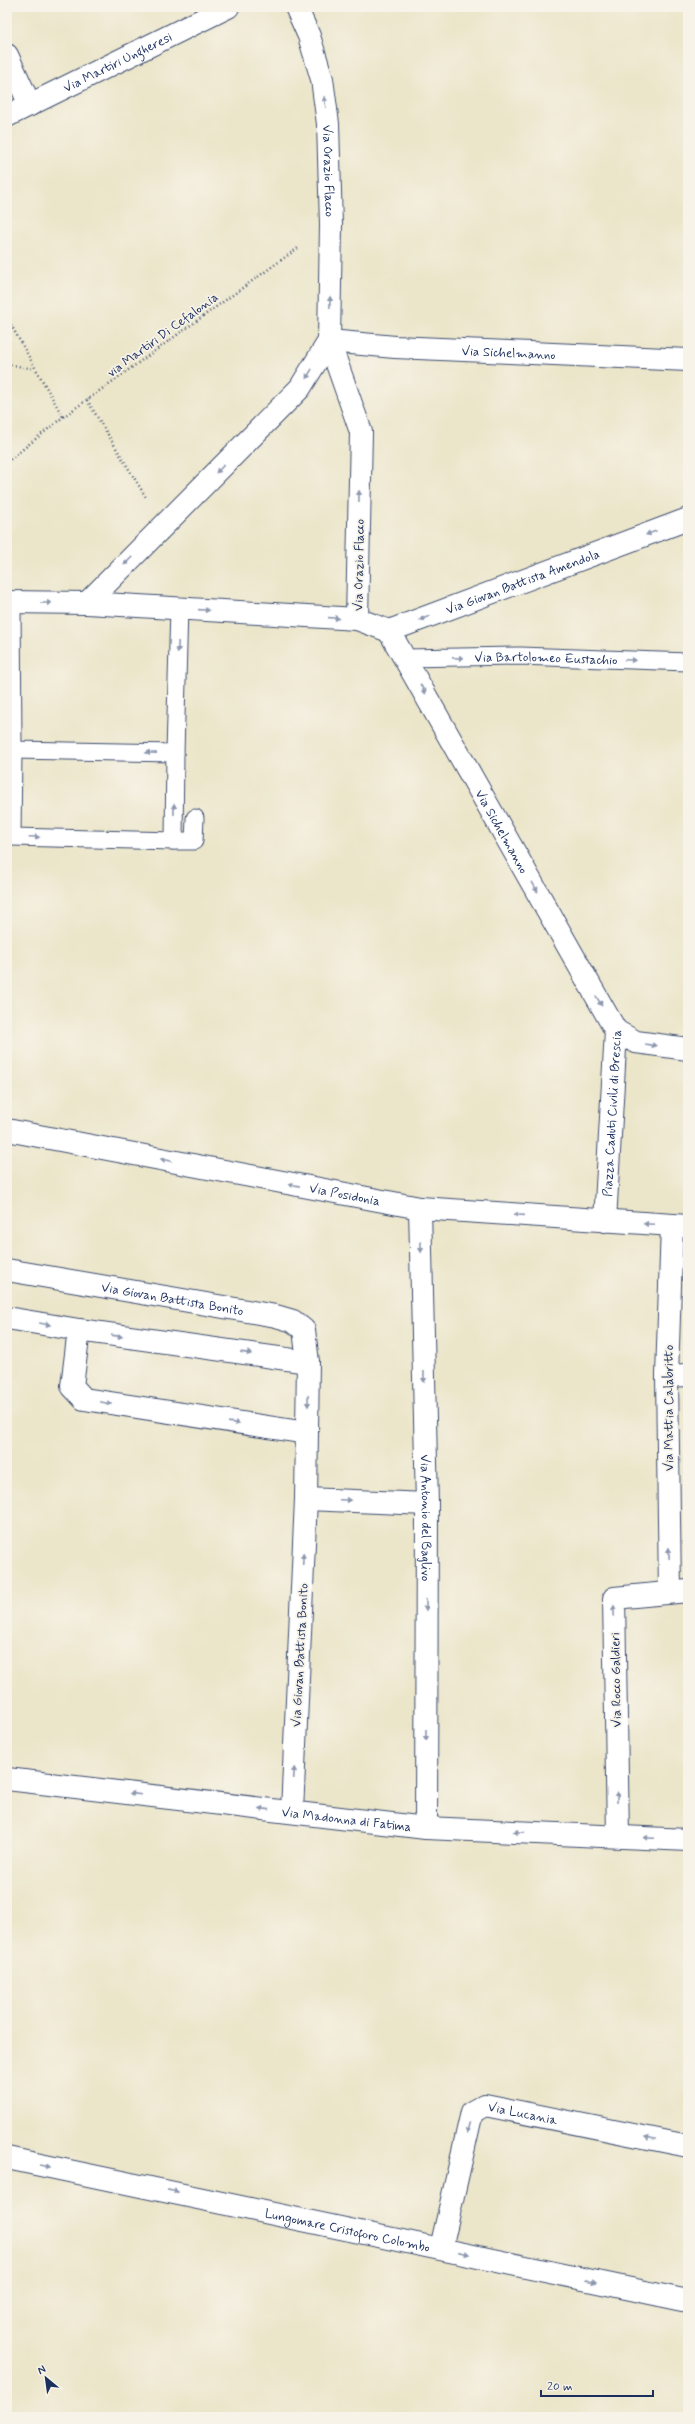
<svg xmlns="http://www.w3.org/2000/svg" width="695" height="2424" font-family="Mynerve,sans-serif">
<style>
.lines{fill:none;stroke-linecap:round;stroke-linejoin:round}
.lane-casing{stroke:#3a4a6e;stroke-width:19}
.street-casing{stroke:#3a4a6e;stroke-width:24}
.secondary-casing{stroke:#3a4a6e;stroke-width:24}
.primary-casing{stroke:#3a4a6e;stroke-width:24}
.path{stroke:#3a4a6e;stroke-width:2.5;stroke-dasharray:1 3;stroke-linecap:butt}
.lane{stroke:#fff;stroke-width:17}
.street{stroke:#fff;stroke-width:22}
.secondary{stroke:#fff;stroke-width:22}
.primary{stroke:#fff;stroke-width:22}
.oneway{fill:#8d97ae}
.labels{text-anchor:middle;stroke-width:3.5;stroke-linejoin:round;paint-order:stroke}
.street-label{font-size:13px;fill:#1b2f5e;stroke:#f7f3e8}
</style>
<rect width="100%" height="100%" fill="#f7f3e8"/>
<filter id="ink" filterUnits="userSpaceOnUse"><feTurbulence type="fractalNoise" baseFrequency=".025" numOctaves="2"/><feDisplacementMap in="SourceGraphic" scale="8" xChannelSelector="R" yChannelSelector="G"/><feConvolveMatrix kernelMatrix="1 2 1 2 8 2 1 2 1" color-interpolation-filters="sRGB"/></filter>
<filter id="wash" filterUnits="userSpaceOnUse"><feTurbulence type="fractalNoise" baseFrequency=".012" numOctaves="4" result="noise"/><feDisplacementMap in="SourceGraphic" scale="16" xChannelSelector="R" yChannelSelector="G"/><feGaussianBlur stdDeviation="0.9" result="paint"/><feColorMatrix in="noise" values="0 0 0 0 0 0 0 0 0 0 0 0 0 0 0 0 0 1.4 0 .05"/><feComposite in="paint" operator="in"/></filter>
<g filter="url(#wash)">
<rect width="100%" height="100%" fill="#ebe5c9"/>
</g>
<g filter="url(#ink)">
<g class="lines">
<!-- lane casing -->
<g class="lane-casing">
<g id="lane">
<path d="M12,602L13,750L175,753L179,608"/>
<path id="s1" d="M405,658L520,656L688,662"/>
<path d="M13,750L12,837L174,841L175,753"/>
<path d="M174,841H194L195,818"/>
</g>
</g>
<!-- street casing -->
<g class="street-casing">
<g id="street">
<path id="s2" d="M296,7L309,36L322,79L328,124L331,225L329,341L361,432L357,619"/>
<path d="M7,55L30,105"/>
<path id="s3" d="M7,116L228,7"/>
<path id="s4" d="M329,341L395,347L688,360"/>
<path id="s5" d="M7,602L87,603L357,619L389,631L688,519"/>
<path d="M87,603L300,388L329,341"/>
<path id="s6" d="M389,631L616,1031"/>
<path d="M616,1031L636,1042L688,1049"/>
<path id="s7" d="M420,1208L427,1504L426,1828"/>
<path id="s8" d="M605,1221L616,1031"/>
<path id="s9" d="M7,1270L276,1316L293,1321L304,1330L308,1362L306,1499L292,1812"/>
<path d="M7,1318L79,1330L72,1386L84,1399L307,1433"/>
<path d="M79,1330L308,1362"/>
<path d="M667,1376L688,1375"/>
<path d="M306,1499L427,1504"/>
<path d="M670,1592L667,1376L672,1225"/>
<path d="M618,1836L614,1598L688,1591"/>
<path id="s10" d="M441,2248L472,2112L485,2105L688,2146"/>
</g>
</g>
<!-- secondary casing -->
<g class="secondary-casing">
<g id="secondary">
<path id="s11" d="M7,1779L426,1828L688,1840"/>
</g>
</g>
<!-- primary casing -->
<g class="primary-casing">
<g id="primary">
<path id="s12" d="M7,1130L420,1208L688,1226"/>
<path id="s13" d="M7,2158L688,2301"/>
</g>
</g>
<!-- path -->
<path class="path" d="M7,318L63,417
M7,364L34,369
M87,400L147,499
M7,462L63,417L298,248
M7,553L9,572"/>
<!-- lane -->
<use href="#lane" class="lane"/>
<!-- street -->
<use href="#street" class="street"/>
<!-- secondary -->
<use href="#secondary" class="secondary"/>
<!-- primary -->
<use href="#primary" class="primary"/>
</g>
<!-- one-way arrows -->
<defs><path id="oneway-solid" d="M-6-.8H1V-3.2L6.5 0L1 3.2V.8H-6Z"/></defs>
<g class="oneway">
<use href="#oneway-solid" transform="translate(325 102) rotate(-98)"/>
<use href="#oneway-solid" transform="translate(330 302) rotate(-89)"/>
<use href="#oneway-solid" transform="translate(309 374) rotate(121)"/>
<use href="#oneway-solid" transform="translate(220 469) rotate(135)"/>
<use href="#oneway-solid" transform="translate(359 496) rotate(-89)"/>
<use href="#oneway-solid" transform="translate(651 533) rotate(159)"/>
<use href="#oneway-solid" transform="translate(128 561) rotate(135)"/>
<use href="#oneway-solid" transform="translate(46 603)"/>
<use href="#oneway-solid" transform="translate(204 610) rotate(4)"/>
<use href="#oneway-solid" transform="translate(334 618) rotate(4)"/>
<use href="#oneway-solid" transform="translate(425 618) rotate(159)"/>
<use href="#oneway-solid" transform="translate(178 647) rotate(92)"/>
<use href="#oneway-solid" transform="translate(458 658) rotate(1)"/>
<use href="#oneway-solid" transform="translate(630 660) rotate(2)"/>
<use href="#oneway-solid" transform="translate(423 689) rotate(60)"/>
<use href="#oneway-solid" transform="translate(151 753) rotate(-179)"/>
<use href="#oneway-solid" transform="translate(174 809) rotate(-89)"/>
<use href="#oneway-solid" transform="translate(34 837) rotate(2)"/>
<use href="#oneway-solid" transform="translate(535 887) rotate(60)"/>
<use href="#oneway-solid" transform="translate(599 1001) rotate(60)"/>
<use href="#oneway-solid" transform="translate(651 1045) rotate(10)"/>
<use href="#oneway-solid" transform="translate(166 1160) rotate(-169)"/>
<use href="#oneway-solid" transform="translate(294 1185) rotate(-169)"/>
<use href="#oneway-solid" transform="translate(519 1215) rotate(-176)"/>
<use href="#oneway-solid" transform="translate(649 1224) rotate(-177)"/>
<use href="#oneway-solid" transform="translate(421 1247) rotate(89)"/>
<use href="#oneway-solid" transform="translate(45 1324) rotate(10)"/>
<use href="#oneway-solid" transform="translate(117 1336) rotate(8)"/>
<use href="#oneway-solid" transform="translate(246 1353) rotate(8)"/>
<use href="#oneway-solid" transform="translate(424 1377) rotate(89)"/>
<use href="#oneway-solid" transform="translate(308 1401) rotate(91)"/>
<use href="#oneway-solid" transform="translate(106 1403) rotate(12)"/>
<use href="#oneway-solid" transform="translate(234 1423) rotate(8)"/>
<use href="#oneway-solid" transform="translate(345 1500) rotate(3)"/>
<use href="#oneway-solid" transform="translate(669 1553) rotate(-91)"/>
<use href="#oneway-solid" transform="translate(303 1559) rotate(-87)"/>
<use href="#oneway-solid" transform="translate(426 1605) rotate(90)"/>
<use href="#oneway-solid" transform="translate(614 1611) rotate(-91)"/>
<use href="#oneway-solid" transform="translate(426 1735) rotate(90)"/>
<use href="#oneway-solid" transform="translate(294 1773) rotate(-87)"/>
<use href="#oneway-solid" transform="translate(135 1794) rotate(-173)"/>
<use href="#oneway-solid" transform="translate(617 1797) rotate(-91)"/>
<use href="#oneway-solid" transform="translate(264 1809) rotate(-173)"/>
<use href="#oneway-solid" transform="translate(519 1832) rotate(-177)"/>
<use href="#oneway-solid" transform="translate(649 1838) rotate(-177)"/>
<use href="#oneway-solid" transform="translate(468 2128) rotate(104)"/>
<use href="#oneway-solid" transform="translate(650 2138) rotate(-168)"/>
<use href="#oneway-solid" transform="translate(45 2166) rotate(11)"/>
<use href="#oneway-solid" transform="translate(173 2191) rotate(11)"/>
<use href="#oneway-solid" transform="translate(464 2253) rotate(13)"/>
<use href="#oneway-solid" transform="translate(591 2281) rotate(11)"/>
</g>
</g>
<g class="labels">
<!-- street labels -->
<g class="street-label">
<text dy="5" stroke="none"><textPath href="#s3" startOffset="123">Via Martiri Ungheresi</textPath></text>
<text dy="5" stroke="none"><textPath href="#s2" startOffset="169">Via Orazio Flacco</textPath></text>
<text transform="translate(162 334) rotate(-36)" y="5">via Martiri Di Cefalonia</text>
<text dy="5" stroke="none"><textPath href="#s4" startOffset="180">Via Sichelmanno</textPath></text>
<text transform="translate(358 565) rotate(-89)" y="5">Via Orazio Flacco</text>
<text dy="5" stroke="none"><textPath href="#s5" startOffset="527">Via Giovan Battista Amendola</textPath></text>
<text dy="5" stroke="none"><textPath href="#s1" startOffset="141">Via Bartolomeo Eustachio</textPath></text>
<text dy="5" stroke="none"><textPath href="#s6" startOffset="230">Via Sichelmanno</textPath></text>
<text dy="5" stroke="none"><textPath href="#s8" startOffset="108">Piazza Caduti Civili di Brescia</textPath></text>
<text dy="5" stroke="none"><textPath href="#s12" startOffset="344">Via Posidonia</textPath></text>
<text dy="5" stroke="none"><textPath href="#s9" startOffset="168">Via Giovan Battista Bonito</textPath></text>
<text transform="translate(668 1408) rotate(-90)" y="5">Via Mattia Calabritto</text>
<text dy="5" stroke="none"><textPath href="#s7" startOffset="310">Via Antonio del Baglivo</textPath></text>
<text transform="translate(299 1655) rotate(-87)" y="5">Via Giovan Battista Bonito</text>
<text transform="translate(615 1680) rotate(-91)" y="5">Via Rocco Galdieri</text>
<text dy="5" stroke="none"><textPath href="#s11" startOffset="342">Via Madonna di Fatima</textPath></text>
<text dy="5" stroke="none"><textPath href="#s10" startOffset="193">Via Lucania</textPath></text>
<text dy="5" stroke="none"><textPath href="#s13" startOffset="348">Lungomare Cristoforo Colombo</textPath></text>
</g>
</g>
<!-- margin -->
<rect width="695" height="2424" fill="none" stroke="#f7f3e8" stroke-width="24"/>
<!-- north arrow -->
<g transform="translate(46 2378) rotate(331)" stroke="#f7f3e8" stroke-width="3" paint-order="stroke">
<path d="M0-3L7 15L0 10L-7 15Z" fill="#1b2f5e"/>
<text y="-6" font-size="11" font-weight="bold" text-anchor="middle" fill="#1b2f5e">N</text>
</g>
<!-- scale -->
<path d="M541 2390v6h112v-6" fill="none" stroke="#1b2f5e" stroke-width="2"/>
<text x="547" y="2390" font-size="12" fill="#1b2f5e" stroke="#f7f3e8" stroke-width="3" paint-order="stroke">20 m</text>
</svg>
